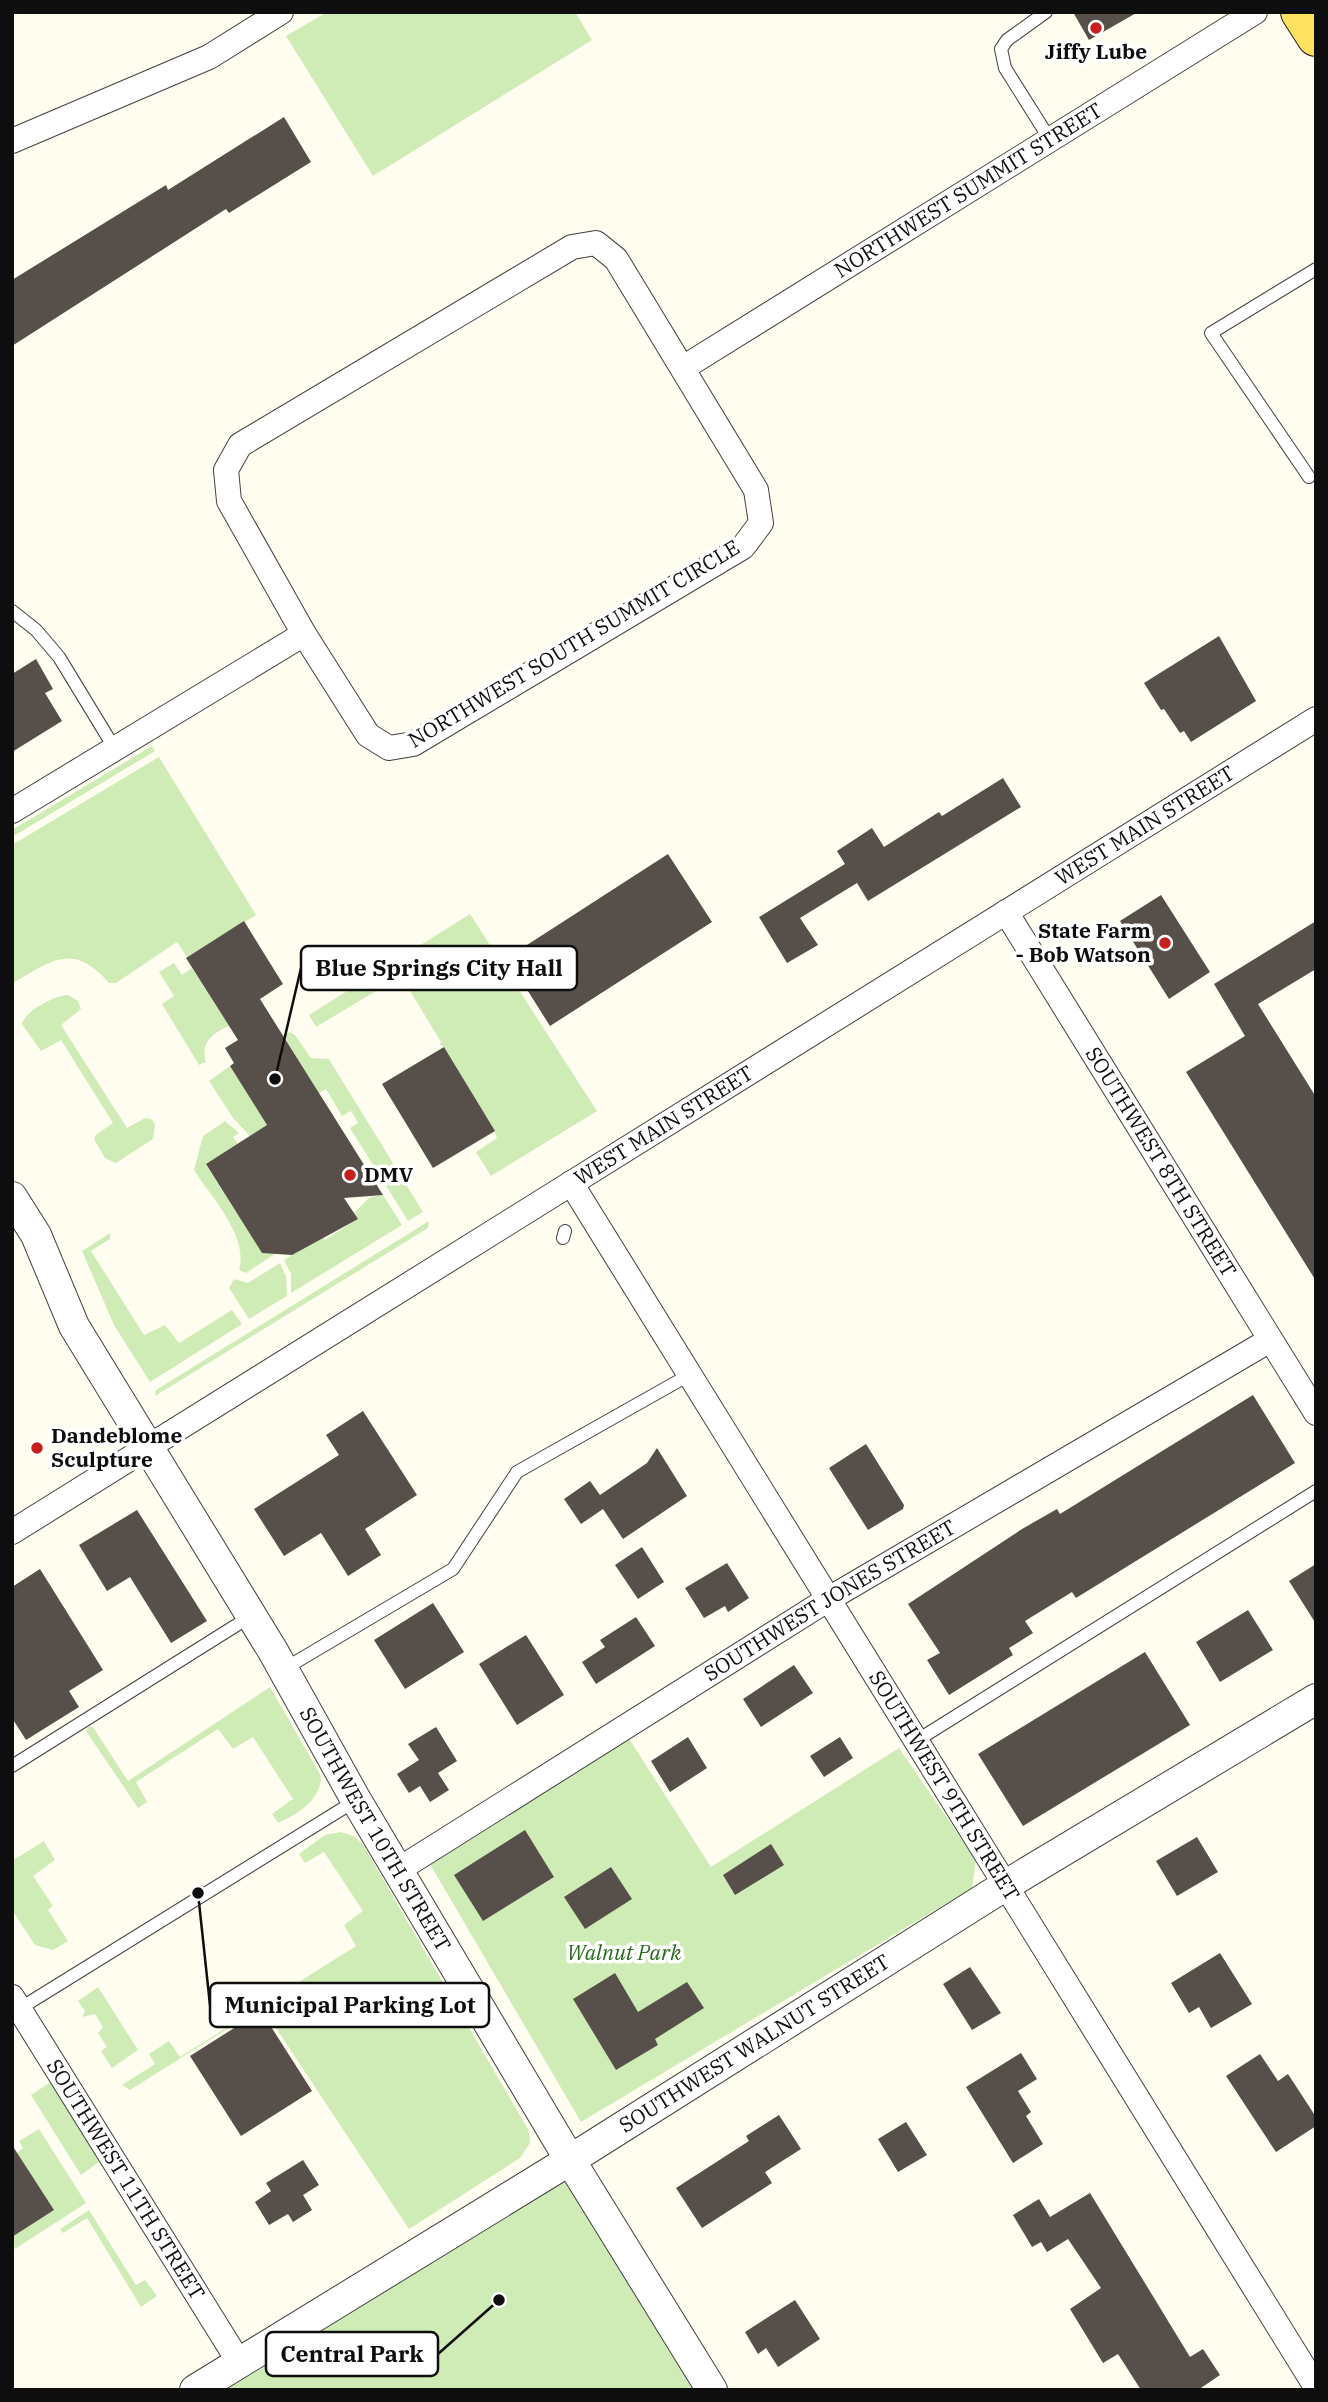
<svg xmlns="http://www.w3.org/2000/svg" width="1328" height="2402" font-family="'IBM Plex Serif',serif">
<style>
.green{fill:#cfecb6}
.building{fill:#57504a}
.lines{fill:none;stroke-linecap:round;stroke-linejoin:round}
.service-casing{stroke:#414141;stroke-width:14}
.minor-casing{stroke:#414141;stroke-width:26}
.tertiary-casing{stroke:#414141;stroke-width:32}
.primary-casing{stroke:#1f1f1f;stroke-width:40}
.service{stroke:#fff;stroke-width:12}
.minor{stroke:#fff;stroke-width:24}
.tertiary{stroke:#fff;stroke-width:30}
.primary{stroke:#ffe05f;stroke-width:38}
.poi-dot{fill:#c61f1e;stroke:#fff;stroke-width:2.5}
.labels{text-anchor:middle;stroke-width:7;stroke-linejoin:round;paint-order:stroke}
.poi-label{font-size:21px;font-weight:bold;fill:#0e0e0e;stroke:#fff;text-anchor:start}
.street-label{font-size:21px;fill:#0e0e0e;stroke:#fff}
.park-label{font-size:21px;font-style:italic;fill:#276a1b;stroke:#fff}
.leader{fill:none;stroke:#0e0e0e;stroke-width:2.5}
.callout-dot{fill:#0e0e0e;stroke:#fff;stroke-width:2.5}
.callout{fill:#fff;stroke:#0e0e0e;stroke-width:2.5}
.callout-label{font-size:23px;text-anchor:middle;font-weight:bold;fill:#0e0e0e}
</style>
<rect width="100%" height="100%" fill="#fffdef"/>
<!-- green -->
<path class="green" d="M327,12H575L592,40L373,176L286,36Z
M152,746L155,751L12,837V830Z
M159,757L256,915L187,957L177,942L116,983H109C73,942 52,960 12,984V845Z
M470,914L597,1111L491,1176L476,1152L497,1138L494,1130L444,1047L439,1044L441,1042L401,976L316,1027L309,1015Z
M174,963L182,975L192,968L229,1026C213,1033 200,1042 206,1062L199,1065L162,1004L174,996L159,972Z
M68,995L78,1001L81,1009L61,1025L127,1128L145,1118L151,1119L155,1124L153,1139L116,1163L105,1158L94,1139L96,1135L113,1123L61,1040L41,1051L22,1024C25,1011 55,995 68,995Z
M290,1032L295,1035L311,1058L329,1059L423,1212L408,1221L350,1128L358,1123L351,1111L342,1116L326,1089L319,1093L283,1035Z
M230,1066L267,1125L250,1136L233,1118L209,1081Z
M225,1121L239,1133L233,1137L238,1144L206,1165L261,1251L322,1223L246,1273L239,1270C249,1236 211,1197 194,1170L203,1136Z
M383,1195L402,1225L291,1293V1274L284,1260L322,1236L325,1240L357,1219L354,1213L370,1197Z
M429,1221L428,1228L155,1396L156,1390Z
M110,1233V1239L91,1251L144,1335L165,1325L179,1343L232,1310L242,1324L150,1382L114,1325L82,1251Z
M280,1263L286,1276L287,1296L249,1319L229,1288L234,1279L248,1283Z
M270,1687L321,1776C321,1800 298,1814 278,1823L272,1814L293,1799L253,1737L233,1749L218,1729L136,1782L147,1802L138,1808L86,1731L89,1726L93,1727L128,1781Z
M628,1737L711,1867L899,1748L976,1860L972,1888L581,2122L424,1854Z
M341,1832L353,1836L362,1843L529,2131L530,2143L520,2158L409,2229L262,2007L130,2090L122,2085L155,2064L149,2054L169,2041L180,2057L356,1946L344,1925L363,1911L324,1852L305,1863L299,1854L325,1835Z
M44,1841L55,1860L33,1876L53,1906L48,1910L68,1941L53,1950L35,1945L12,1910V1861Z
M98,1987L138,2050L112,2068L101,2051L107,2047L98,2033L103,2027L95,2014L82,2017L85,2011L78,2001Z
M52,2081L99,2157V2162L81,2175L31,2095Z
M39,2129L86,2203L15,2249L12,2237L53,2210L17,2153L23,2148L19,2141Z
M570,2160L712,2390H195Z
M89,2210L136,2285L145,2280L157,2296L141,2307L87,2218L63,2233L60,2229Z"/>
<!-- building -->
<path class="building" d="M1073,12H1138L1089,40Z
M284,117L311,162L229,213L226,209L12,346V280L166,185L168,190Z
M1219,636L1256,701L1191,742L1184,731L1180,733L1164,709L1161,710L1144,683Z
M36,659L53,689L45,693L62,721L12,752V674Z
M1003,778L1021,807L868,901L857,883L800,918L818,945L787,963L759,917L845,864L837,851L872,828L884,847L939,812L942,816Z
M668,854L712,922L550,1026L507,958Z
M1161,895L1210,972L1169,999L1120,921Z
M244,921L283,984L260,999L383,1195L344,1198L358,1219L292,1255L262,1253L206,1164L267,1125L230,1066L234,1063L225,1048L238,1040L186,958Z
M1316,921V969L1258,1004L1316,1097V1281L1186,1072L1245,1036L1214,984Z
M444,1047L495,1131L433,1168L382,1084Z
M1253,1395L1295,1463L1076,1598L1072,1592L1025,1621L1033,1633L1009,1648L1013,1655L949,1695L927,1660L940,1653L908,1604L1022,1529L1057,1509L1060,1514Z
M363,1411L417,1495L365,1529L381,1555L348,1576L321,1533L284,1556L254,1509L339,1455L326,1435Z
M866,1444L904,1505L903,1509L868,1530L829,1468Z
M657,1448L687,1496L623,1539L603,1509L581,1524L564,1499L590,1481L600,1495L647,1463Z
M137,1510L207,1621L171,1643L130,1577L107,1591L79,1545Z
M642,1547L664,1582L638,1599L615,1565Z
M727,1563L749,1598L728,1612L725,1606L704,1618L685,1588Z
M1316,1564V1624L1289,1581Z
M40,1569L103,1670L69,1691L79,1707L26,1740L12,1718V1587Z
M433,1603L464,1652L405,1689L374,1640Z
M1248,1610L1273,1650L1220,1682L1196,1642Z
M636,1617L655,1646L596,1684L582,1662L605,1647L600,1640Z
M526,1635L564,1695L517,1725L479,1664Z
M1145,1652L1190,1725L1023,1826L978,1754Z
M794,1665L813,1693L761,1727L743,1699Z
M436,1727L457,1761L438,1773L449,1790L430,1802L420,1786L409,1793L397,1774L419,1760L408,1744Z
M688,1737L707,1768L670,1792L651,1761Z
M840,1737L853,1758L824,1777L810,1756Z
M525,1830L554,1877L483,1921L454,1875Z
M1197,1837L1218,1872L1177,1896L1156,1861Z
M771,1844L784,1865L735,1895L723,1875Z
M611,1867L632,1899L585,1929L564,1897Z
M1220,1953L1252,2004L1211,2028L1199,2007L1189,2013L1171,1983Z
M970,1967L1001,2013L972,2030L943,1984Z
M615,1973L638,2012L687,1982L704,2008L655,2039L658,2045L616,2070L573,1999Z
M261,2011L312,2091L241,2136L190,2056Z
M1021,2053L1037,2079L1018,2091L1031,2112L1026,2116L1043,2144L1013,2163L966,2087Z
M1260,2054L1278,2081L1288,2074L1316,2117V2126L1276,2152L1226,2076Z
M779,2115L801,2149L765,2172L772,2183L702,2228L676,2188L749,2141L746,2136Z
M906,2122L927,2155L898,2172L878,2139Z
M12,2145L54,2210L12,2237Z
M303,2160L319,2185L303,2195L312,2210L293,2222L288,2214L269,2225L255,2202L271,2191L266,2183Z
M1090,2193L1190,2357L1203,2349L1220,2375L1198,2390H1141L1118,2354L1103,2363L1070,2309L1101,2288L1068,2239L1047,2252L1041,2242L1032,2247L1013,2215L1039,2199L1050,2217Z
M795,2300L820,2339L778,2367L766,2348L758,2354L745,2332Z"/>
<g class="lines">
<!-- service casing -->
<g class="service-casing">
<path id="service" d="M1046,12L1007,40L1001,49L1005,68L1049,138
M1309,477L1211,333L1316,269
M12,611L36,630L59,657L115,749
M563,1238L565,1231
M284,1669L453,1569L517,1472L689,1375
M916,1741L1316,1491
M12,1766L251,1616
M19,2009L355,1801"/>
</g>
<!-- minor casing -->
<g class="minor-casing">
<g id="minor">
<path d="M12,141L209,57L281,12"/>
<path d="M596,243L616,259L756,490L761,523L743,547L413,744L389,748L368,735L304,634L229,501L226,470L240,445L572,247Z"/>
<path id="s1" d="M683,368L1255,12"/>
<path d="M12,811L304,634"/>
<path id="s2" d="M1006,912L1316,1413"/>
<path id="s3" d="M571,1183L1316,2387"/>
<path id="s4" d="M12,1532L1316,719"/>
<path id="s5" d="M398,1870L827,1600L1270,1340"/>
<path id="s6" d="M12,1997L239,2362"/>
</g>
</g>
<!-- tertiary casing -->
<g class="tertiary-casing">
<g id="tertiary">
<path id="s7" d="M12,1197L36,1235L74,1326L273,1651L356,1800L570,2160L712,2390"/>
<path id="s8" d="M195,2390L570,2160L1006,1885L1316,1699"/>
</g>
</g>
<!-- primary casing -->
<g class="primary-casing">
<path id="primary" d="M1300,12L1316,37"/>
</g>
<!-- service -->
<use href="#service" class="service"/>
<!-- minor -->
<use href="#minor" class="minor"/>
<!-- tertiary -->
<use href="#tertiary" class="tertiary"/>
<!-- primary -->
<use href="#primary" class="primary"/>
</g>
<!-- markers -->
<g class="poi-dot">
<circle cx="1096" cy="28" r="7"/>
<circle cx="1165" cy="943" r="7"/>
<circle cx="350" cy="1175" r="7"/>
<circle cx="37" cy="1448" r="7"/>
</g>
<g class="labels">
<!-- poi labels -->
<g class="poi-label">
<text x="1096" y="59" text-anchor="middle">Jiffy Lube</text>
<text x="1151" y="938" text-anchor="end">State Farm<tspan x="1151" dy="24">- Bob Watson</tspan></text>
<text x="364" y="1182">DMV</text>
<text x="51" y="1443">Dandeblome<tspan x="51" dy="24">Sculpture</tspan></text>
</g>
<!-- street labels -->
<g class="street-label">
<text dy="7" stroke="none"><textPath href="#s1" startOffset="336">NORTHWEST SUMMIT STREET</textPath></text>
<text transform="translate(574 644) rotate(-31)" y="7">NORTHWEST SOUTH SUMMIT CIRCLE</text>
<text dy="7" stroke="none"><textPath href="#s4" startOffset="1335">WEST MAIN STREET</textPath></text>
<text dy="7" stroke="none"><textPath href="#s4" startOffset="768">WEST MAIN STREET</textPath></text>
<text dy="7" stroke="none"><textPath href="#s2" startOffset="294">SOUTHWEST 8TH STREET</textPath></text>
<text dy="7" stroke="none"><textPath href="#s5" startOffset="509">SOUTHWEST JONES STREET</textPath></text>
<text dy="7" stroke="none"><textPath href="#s3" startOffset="709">SOUTHWEST 9TH STREET</textPath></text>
<text dy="7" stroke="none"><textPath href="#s7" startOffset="730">SOUTHWEST 10TH STREET</textPath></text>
<text dy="7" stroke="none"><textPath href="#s8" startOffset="658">SOUTHWEST WALNUT STREET</textPath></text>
<text dy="7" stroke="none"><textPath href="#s6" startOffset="215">SOUTHWEST 11TH STREET</textPath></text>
</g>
<!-- park labels -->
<g class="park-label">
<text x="624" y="1960">Walnut Park</text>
</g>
</g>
<!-- callouts -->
<path class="leader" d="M275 1079L301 968M198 1893L210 2005M499 2300L438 2354"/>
<g class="callout-dot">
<circle cx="275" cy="1079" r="7"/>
<circle cx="198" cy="1893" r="7"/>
<circle cx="499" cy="2300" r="7"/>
</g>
<g class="callout">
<rect x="301" y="946" width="276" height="44" rx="7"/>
<rect x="210" y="1983" width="279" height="44" rx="7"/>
<rect x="266" y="2332" width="172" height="44" rx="7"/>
</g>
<g class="callout-label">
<text x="439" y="976">Blue Springs City Hall</text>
<text x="350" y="2013">Municipal Parking Lot</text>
<text x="352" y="2362">Central Park</text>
</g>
<!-- border -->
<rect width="1328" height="2402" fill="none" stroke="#0e0e0e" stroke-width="28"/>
</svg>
